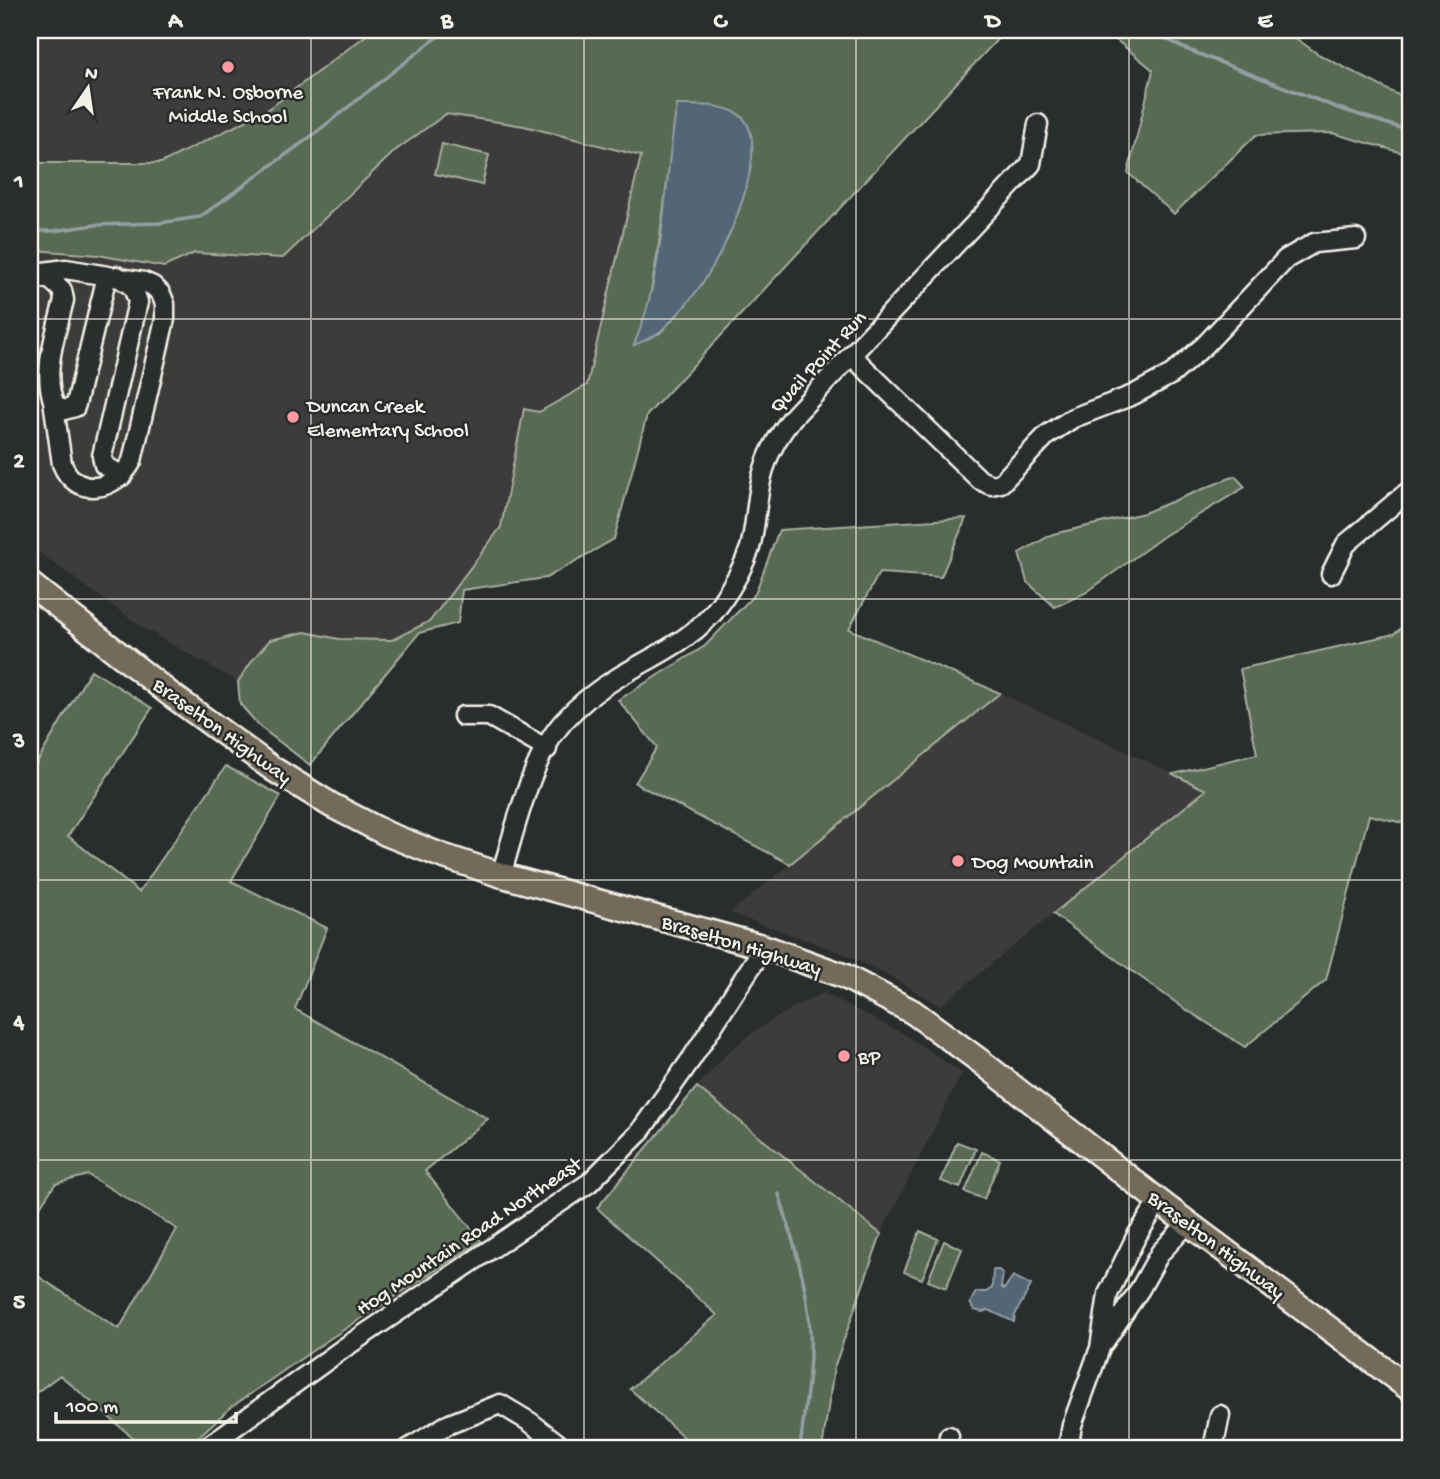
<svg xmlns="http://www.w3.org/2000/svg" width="1440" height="1479" font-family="'Gochi Hand',sans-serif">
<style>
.built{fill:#3e3b3a}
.green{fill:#596a53;stroke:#a6ae9e;stroke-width:2;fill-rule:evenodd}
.water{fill:#526675;stroke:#939ea3;stroke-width:2}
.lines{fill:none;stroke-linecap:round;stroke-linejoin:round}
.stream{stroke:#939ea3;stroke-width:3.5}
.minor-casing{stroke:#f4f1e8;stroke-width:23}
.major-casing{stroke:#f4f1e8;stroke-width:28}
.minor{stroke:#2a2d2e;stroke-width:18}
.major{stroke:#736a5a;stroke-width:23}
.grid{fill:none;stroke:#f4f1e8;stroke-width:2;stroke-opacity:0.55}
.poi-dot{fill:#ff9aa2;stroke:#2a2d2e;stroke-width:2.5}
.labels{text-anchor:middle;stroke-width:5;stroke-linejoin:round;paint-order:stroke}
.poi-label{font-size:21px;fill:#f4f1e8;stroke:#2a2d2e;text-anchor:start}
.street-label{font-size:21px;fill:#f4f1e8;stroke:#2a2d2e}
.neatline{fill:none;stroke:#f4f1e8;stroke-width:2.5}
.grid-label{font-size:23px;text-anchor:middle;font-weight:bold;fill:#f4f1e8}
</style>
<rect width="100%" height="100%" fill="#2a2d2e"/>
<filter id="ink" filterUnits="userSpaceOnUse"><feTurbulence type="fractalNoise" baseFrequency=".0143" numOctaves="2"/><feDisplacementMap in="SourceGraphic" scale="14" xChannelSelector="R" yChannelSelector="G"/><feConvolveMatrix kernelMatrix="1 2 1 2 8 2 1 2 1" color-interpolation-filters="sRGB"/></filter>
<g filter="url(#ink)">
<!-- built -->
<path class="built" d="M30,30H373L266,111L161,163H30Z
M446,114L524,126L641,156L587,385L538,412L524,410L501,528L430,621L392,640L339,639L305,632L254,658L238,682L145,629L30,546V253L34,250L98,255L164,267L195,253L283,258L396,150Z
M1000,693L1206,789L940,1006L890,976L837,951L730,913Z
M824,993L905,1035L962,1073L881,1234L697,1087L728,1052L756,1030L794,1007Z"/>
<!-- green -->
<path class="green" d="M373,30H1006L647,415L614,539L546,578L462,590L458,623L419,633L310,765L260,727L240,704L238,682L254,658L270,640L305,632L339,639L392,640L430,621L501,527L524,409L539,412L587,385L641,156L524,126L446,114L396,150L283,258L195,253L164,267L98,255L34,250L30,253V163H161L266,111ZM677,105L687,304L660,333L635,344L646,319L658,251Z
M1104,30H1180L1190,40L1215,30H1284L1318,54L1410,101V155L1332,133L1256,135L1174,214L1128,173L1153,70Z
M442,144L489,155L482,185L435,174Z
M1235,476L1245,487L1164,536L1087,592L1055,607L1027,582L1019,553L1053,534L1144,513Z
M966,518L941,577L879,573L849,629L1000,693L790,864L635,783L657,747L618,700L705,646L755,594L779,530Z
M1410,621V808L1407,824L1369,815L1326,980L1245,1047L1182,1007L1053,914L1206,790L1173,774L1257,754L1240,669L1394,634Z
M91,670L152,708L68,836L139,892L226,766L281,796L231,881L327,928L295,1009L488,1119L425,1171L481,1241L328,1340L230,1408L185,1449H146L60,1375L30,1397V1271L119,1329L177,1229L88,1175L55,1184L30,1222V774Z
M697,1087L881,1234L834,1368L822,1449H697L630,1389L717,1315L597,1208Z
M957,1142L976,1149L960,1188L941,1181Z
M982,1152L1000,1160L984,1199L965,1192Z
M920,1231L938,1239L922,1279L904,1272Z
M944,1241L962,1249L946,1288L928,1281Z"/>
<!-- water -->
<path class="water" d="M677,105C696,105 730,103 744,119C768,148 734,229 718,257C704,284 684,309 662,330C655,337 643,341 634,345C666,271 663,184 677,105Z
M993,1270H999L1003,1274L1001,1287L1004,1289L1013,1276L1031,1285L1015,1315L1014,1322L989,1310L982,1312L974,1310L970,1303L976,1292H986L992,1288Z"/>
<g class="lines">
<!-- stream -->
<path class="stream" d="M1148,30L1186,49L1338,108L1410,131
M30,231H53L95,225L159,223L200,217L309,138L446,30
M779,1194C792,1239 808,1284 810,1331C812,1370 804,1410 800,1449"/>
<!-- minor casing -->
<g class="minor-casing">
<path id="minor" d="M37,276L51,280L62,290L64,300C56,334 41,373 55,406L64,410L75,407L77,400L105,284L102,275
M117,276L133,287L138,302L102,456L104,465L122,476
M30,281L43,272L66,269L144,282L153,286L161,294L165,304V319L132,461C116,491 76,499 62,464L53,400
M852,356L980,480L991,485L1001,483L1047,435L1073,418L1133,395L1172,374L1205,345L1286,259L1314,243L1356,239
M1331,574L1346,544L1410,490
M463,716H489L547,749
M501,875C516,827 530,760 563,722C578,705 597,690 617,678C651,657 696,639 720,604C732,587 743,568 750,548C757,522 756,494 764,469C770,449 780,434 792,418L1031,164L1038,124
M1104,1342L1140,1289L1160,1253L1188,1223
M204,1449L344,1348L589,1183L639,1133L692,1058L764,947
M408,1449L447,1425L500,1404L530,1422L565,1449
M947,1449L949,1436
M1068,1449L1072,1425L1100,1348L1108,1294L1136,1237L1159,1201
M1213,1449L1220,1415"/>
</g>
<!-- major casing -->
<g class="major-casing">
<path id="major" d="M30,584L170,694L273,769L331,805L387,834L440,855L501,875L764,947L844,976L913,1012L980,1061L1169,1209L1410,1389"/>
</g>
<!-- minor -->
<use href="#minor" class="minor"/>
<!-- major -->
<use href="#major" class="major"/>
</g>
</g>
<!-- grid -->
<path class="grid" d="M311,30V1449M584,30V1449M856,30V1449M1129,30V1449M30,319H1410M30,599H1410M30,880H1410M30,1160H1410"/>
<!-- markers -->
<g class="poi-dot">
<circle cx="228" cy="67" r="7"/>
<circle cx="293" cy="417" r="7"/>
<circle cx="958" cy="861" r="7"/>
<circle cx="844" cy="1056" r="7"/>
</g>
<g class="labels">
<!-- poi labels -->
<g class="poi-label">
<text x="228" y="98" text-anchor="middle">Frank N. Osborne<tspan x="228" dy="24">Middle School</tspan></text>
<text x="307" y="412">Duncan Creek<tspan x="307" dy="24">Elementary School</tspan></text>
<text x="972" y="868">Dog Mountain</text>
<text x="858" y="1063">BP</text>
</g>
<!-- street labels -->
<g class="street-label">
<text transform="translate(817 361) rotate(-47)" y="7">Quail Point Run</text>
<text transform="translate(223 730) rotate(36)" y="7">Braselton Highway</text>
<text transform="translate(742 944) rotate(17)" y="7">Braselton Highway</text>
<text transform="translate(468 1235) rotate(-34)" y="7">Hog Mountain Road Northeast</text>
<text transform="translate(1217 1244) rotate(37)" y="7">Braselton Highway</text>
</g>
</g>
<!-- margin -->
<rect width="1440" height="1479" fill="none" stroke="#2a2d2e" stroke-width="77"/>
<!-- north arrow -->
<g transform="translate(88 88) rotate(13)" stroke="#2a2d2e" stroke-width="5" paint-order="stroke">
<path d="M0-5L12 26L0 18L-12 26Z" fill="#f4f1e8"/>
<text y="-10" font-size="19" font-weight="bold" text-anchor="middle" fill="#f4f1e8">N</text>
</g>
<!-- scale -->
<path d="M56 1412v10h180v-10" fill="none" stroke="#f4f1e8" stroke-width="3.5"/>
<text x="66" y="1412" font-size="21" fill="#f4f1e8" stroke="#2a2d2e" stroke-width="5" paint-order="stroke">100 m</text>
<rect x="38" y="38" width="1364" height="1402" class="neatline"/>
<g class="grid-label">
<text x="175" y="27">A</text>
<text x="447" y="27">B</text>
<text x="720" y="27">C</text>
<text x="993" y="27">D</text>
<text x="1265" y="27">E</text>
<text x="19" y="187">1</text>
<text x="19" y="467">2</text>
<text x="19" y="747">3</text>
<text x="19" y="1028">4</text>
<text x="19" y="1308">5</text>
</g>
</svg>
